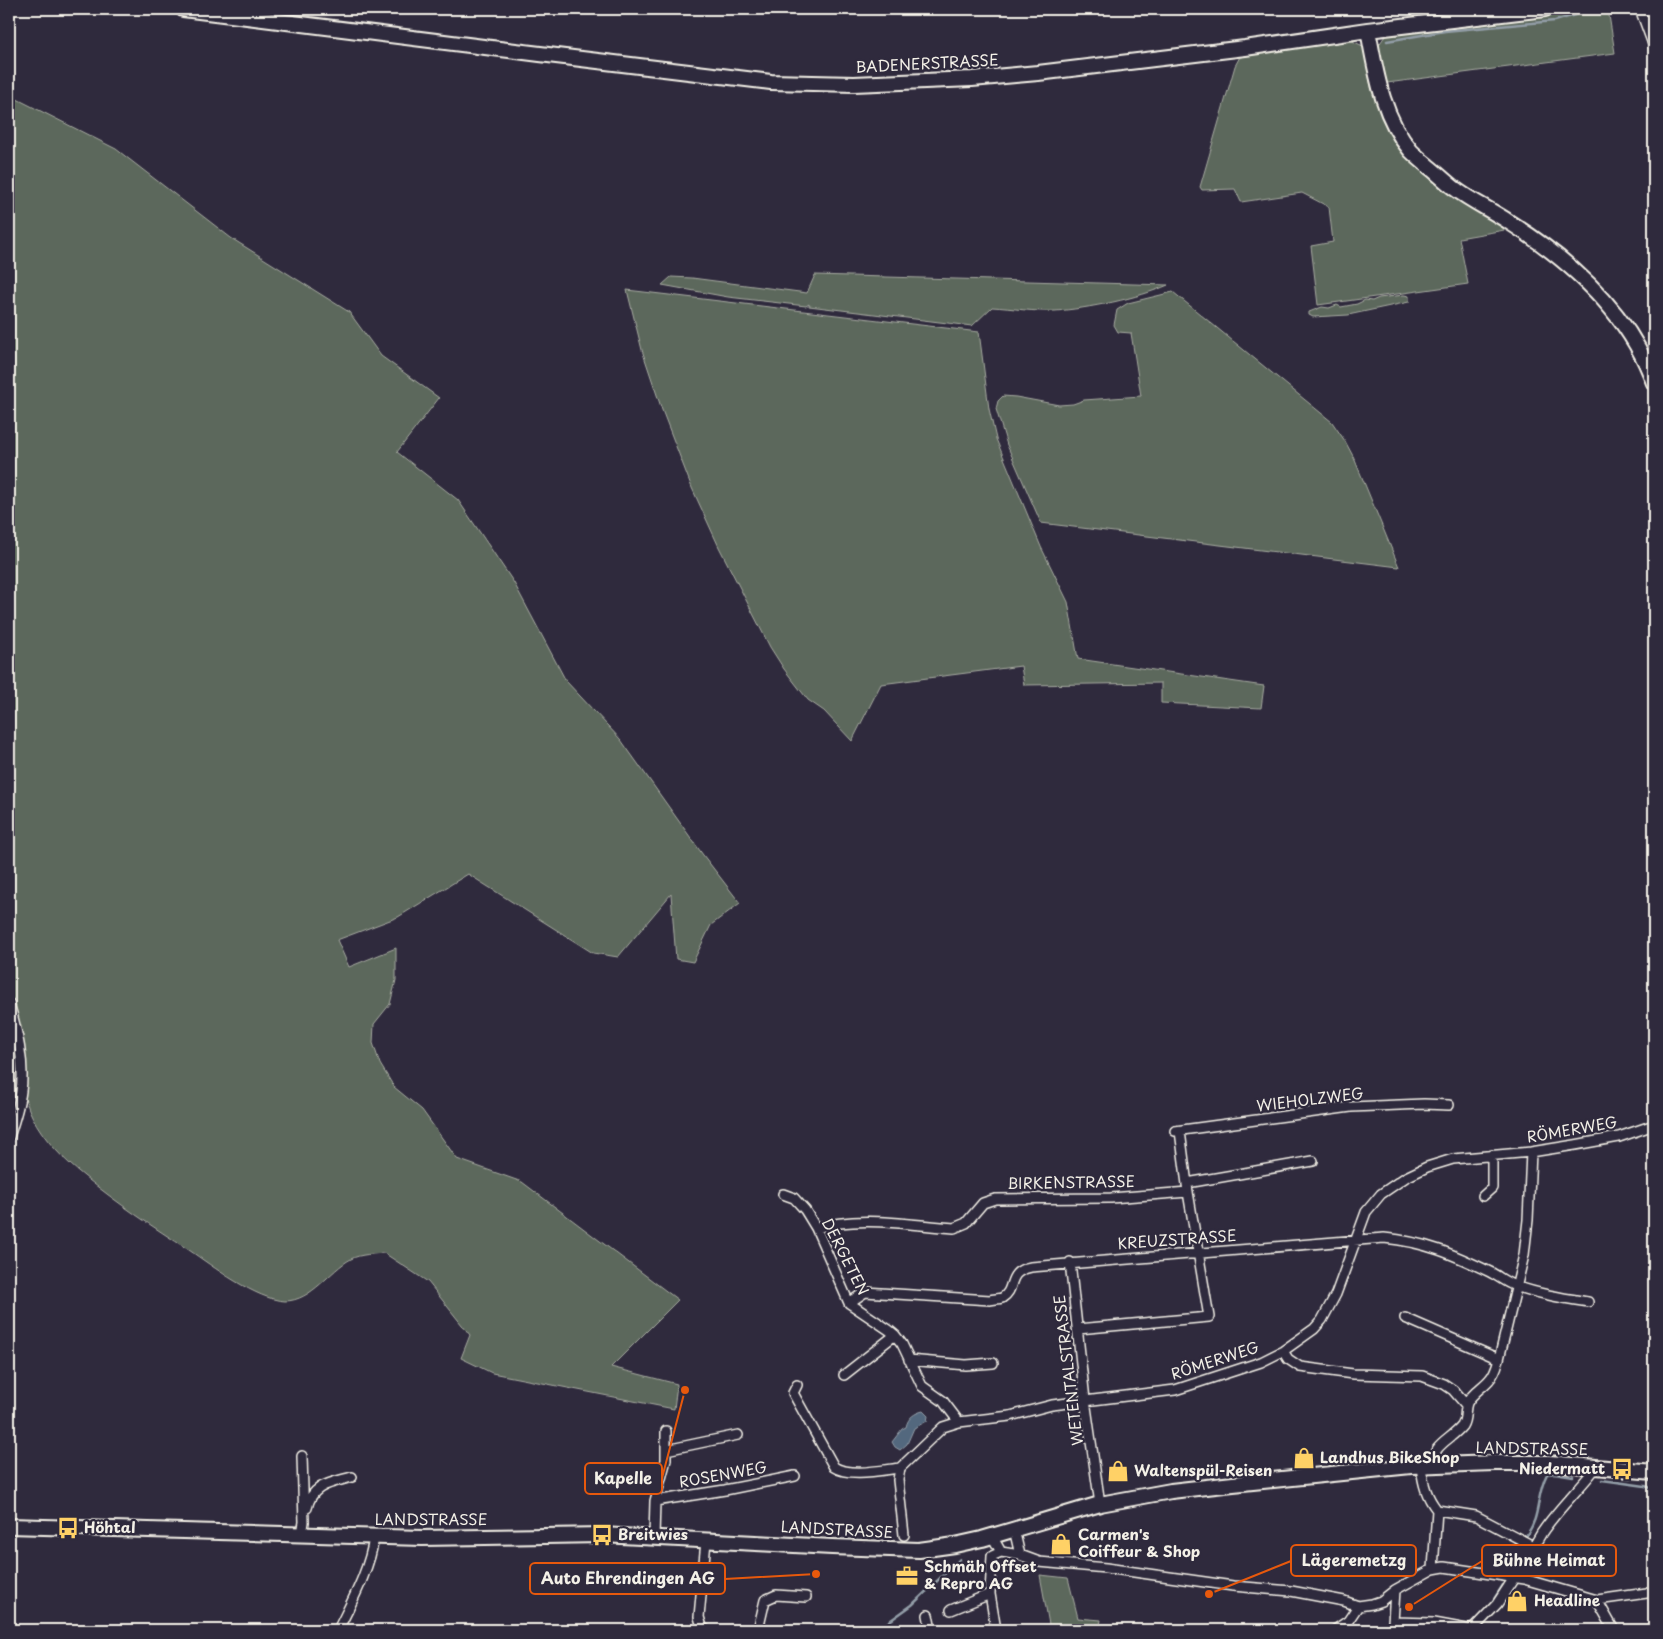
<svg xmlns="http://www.w3.org/2000/svg" width="1663" height="1639" font-family="'Playpen Sans',sans-serif">
<style>
.green{fill:#5c685c;stroke:#a8aca2}
.water{fill:#53677e;stroke:#939ea8}
.lines{fill:none;stroke-linecap:round;stroke-linejoin:round}
.stream{stroke:#939ea8;stroke-width:2.5}
.street-casing{stroke:#f4f1e8;stroke-width:12}
.secondary-casing{stroke:#f4f1e8;stroke-width:18}
.street{stroke:#2f2a3d;stroke-width:9}
.secondary{stroke:#2f2a3d;stroke-width:14}
.labels{text-anchor:middle;stroke-width:4.5;stroke-linejoin:round;paint-order:stroke}
.street-label{font-size:15px;fill:#f4f1e8;stroke:#2f2a3d}
.poi-label{font-size:15px;font-weight:bold;fill:#f4f1e8;stroke:#2f2a3d;text-anchor:start}
.leader{fill:none;stroke:#e8590c;stroke-width:2}
.callout-dot{fill:#e8590c;stroke:#2f2a3d;stroke-width:2}
.callout{fill:#2f2a3d;stroke:#e8590c;stroke-width:2}
.callout-label{font-size:16px;text-anchor:middle;font-weight:bold;fill:#f4f1e8}
</style>
<rect width="100%" height="100%" fill="#2f2a3d"/>
<filter id="ink" filterUnits="userSpaceOnUse"><feTurbulence type="fractalNoise" baseFrequency=".02" numOctaves="2"/><feDisplacementMap in="SourceGraphic" scale="10" xChannelSelector="R" yChannelSelector="G"/><feConvolveMatrix kernelMatrix="1 2 1 2 8 2 1 2 1" color-interpolation-filters="sRGB"/></filter>
<g filter="url(#ink)">
<!-- green -->
<path class="green" d="M1578,9H1608L1615,53L1387,83L1378,46L1385,36L1397,31L1488,20L1508,21L1569,13Z
M1348,39L1363,46L1372,92L1405,154L1427,175L1510,229L1459,238L1468,284L1318,305L1311,246L1333,242L1329,207L1302,193L1241,202L1235,189L1202,190L1200,187L1235,66L1242,53Z
M9,95L116,149L231,238L349,312L381,356L439,398L397,452L458,500L514,583L566,681L621,740L703,855L740,903L711,925L693,962L676,959L671,894L618,957L593,953L468,874L398,917L337,940L349,967L396,948V980L390,1004L374,1024L373,1043L380,1064L394,1087L422,1110L457,1159L522,1182L678,1300L611,1367L677,1384L674,1409L492,1373L461,1358L470,1335L428,1282L384,1253C375,1254 360,1254 351,1259C330,1270 312,1301 285,1301C257,1300 212,1266 189,1250C153,1227 117,1203 84,1176C64,1160 43,1139 32,1116C14,1080 21,1032 9,991Z
M815,275L1168,285C1139,298 1087,309 1055,311C1034,312 1012,308 992,307L972,326L809,306V304L806,306L728,297L662,285L671,277L692,278L807,293Z
M627,290L979,332L989,409L996,439L1041,547L1068,602L1078,659L1264,686L1261,708L1161,703V683L1024,685L1021,666L881,684L852,741L824,711L808,700L784,669L770,647L719,547L692,488L662,410L642,350Z
M1173,292L1332,422L1345,441L1354,458L1399,567L1041,523L1007,445L996,409L998,401L1003,396L1016,397L1059,405L1073,404L1084,400L1141,396L1131,333L1118,332L1114,325L1117,310L1128,303Z
M1404,295L1409,296V302L1348,315L1313,317L1309,315V312L1322,307L1329,308L1337,305L1341,307L1357,304L1365,300L1372,301L1379,298Z
M1040,1575L1068,1578L1078,1618L1101,1620L1099,1630H1050Z"/>
<!-- water -->
<path class="water" d="M923,1411L928,1416L927,1421L914,1428L907,1444L900,1450L895,1447L892,1442L902,1429L906,1427C908,1417 915,1413 923,1411Z"/>
<g class="lines">
<!-- stream -->
<path class="stream" d="M1387,41L1445,31L1555,21L1581,13H1597
M1602,1480L1645,1486L1654,1489
M1525,1537C1542,1516 1535,1497 1547,1474L1555,1473L1573,1476
M1507,1570L1515,1543
M1489,1607L1503,1585
M877,1630L912,1605L960,1559"/>
<!-- street casing -->
<g class="street-casing">
<path id="street" d="M1640,9L1654,47
M9,1003C17,1031 25,1062 21,1091C19,1107 14,1122 9,1137
M1175,1131L1351,1107L1424,1104L1449,1105
M1187,1183L1313,1161
M783,1194L794,1198L805,1210L816,1228L849,1303L889,1330L895,1335L902,1344L922,1386L943,1401L959,1422
M1483,1196L1492,1188V1155
M816,1228C859,1215 910,1225 954,1228L966,1223L983,1203L995,1199L1111,1198L1188,1192
M1070,1262L1085,1400L1100,1504
M849,1303L865,1292L990,1300C993,1299 999,1299 1002,1298C1017,1289 1005,1272 1031,1267L1384,1238C1425,1242 1453,1254 1490,1272C1498,1276 1505,1282 1513,1285C1537,1294 1563,1298 1588,1302
M1405,1318L1499,1359
M1078,1329L1209,1317L1188,1192L1180,1131
M1283,1351L1288,1359L1300,1367L1353,1374L1422,1376L1444,1384L1453,1390L1466,1405
M909,1360L966,1365L993,1363
M844,1375L895,1335
M797,1385L793,1393L834,1467C849,1477 882,1470 900,1468
M666,1450L738,1435
M302,1456L304,1522L302,1534
M1433,1465C1431,1445 1451,1440 1462,1426C1467,1418 1464,1411 1467,1403C1472,1393 1482,1388 1489,1380C1495,1374 1497,1366 1499,1359L1524,1255L1528,1220L1531,1152
M1421,1466C1423,1484 1426,1496 1437,1510L1476,1516L1535,1547
M655,1501L725,1490L795,1476
M307,1508C312,1484 331,1483 352,1477
M1014,1529L1020,1555
M904,1535L898,1480L900,1468L943,1427L959,1422L1010,1416L1052,1405L1175,1390L1261,1362L1283,1351L1314,1329L1322,1320L1336,1294L1366,1212L1381,1194L1406,1177L1427,1167L1453,1159L1531,1152L1575,1145L1619,1137L1654,1125
M992,1536L1001,1552L1020,1555L1039,1562L1106,1568L1233,1586L1291,1591L1344,1601L1358,1606L1372,1604L1381,1601L1395,1590L1433,1569L1444,1567L1524,1579L1597,1600L1654,1592
M654,1537L655,1501L666,1460V1431
M1433,1569L1437,1510
M1524,1579C1529,1532 1571,1501 1597,1466
M1395,1590L1393,1622L1396,1630
M1597,1600L1614,1630
M951,1610L990,1594
M928,1615L931,1630
M1393,1622L1434,1623L1472,1630
M338,1630C352,1601 370,1569 374,1537
M706,1630L702,1627L699,1617L706,1541
M758,1630L765,1600L776,1595L806,1597
M996,1630L990,1594L992,1556L1001,1552
M1335,1630L1348,1621L1358,1606
M1472,1630L1497,1604L1514,1578"/>
</g>
<!-- secondary casing -->
<g class="secondary-casing">
<path id="secondary" d="M183,9L540,54L771,82L854,84L972,79L1038,73L1245,48L1368,30L1545,9
M1368,30C1376,73 1382,116 1411,151C1416,156 1422,161 1428,166C1437,173 1445,181 1454,188C1471,201 1491,210 1509,222C1571,261 1629,312 1654,383
M9,1526L422,1538L602,1535L832,1547L919,1550L955,1545L982,1539L1100,1504L1171,1491L1233,1484L1411,1466L1494,1463H1549L1654,1472"/>
</g>
<!-- street -->
<use href="#street" class="street"/>
<!-- secondary -->
<use href="#secondary" class="secondary"/>
</g>
</g>
<!-- icons -->
<defs>
<g id="shop-bare" transform="scale(1.725)"><path d="M-5-2.5h2.3a2.7 3.5 0 0 1 5.4 0H5L5.5 6h-11ZM-1.5-2.5h3a1.5 2.3 0 0 0-3 0Z" fill="#ffd166" stroke="#2f2a3d" stroke-width="2.5" paint-order="stroke"/></g>
<g id="bus-bare" transform="scale(1.725)"><path d="M-5-6H5V4H4V6H2V4H-2V6H-4V4H-5ZM-3.5-4V0h7V-4ZM-3.5 1.2v1.5H-2V1.2ZM2 1.2v1.5H3.5V1.2Z" fill="#ffd166" stroke="#2f2a3d" stroke-width="2.5" paint-order="stroke"/></g>
<g id="office-bare" transform="scale(1.725)"><path d="M-6-3h4V-5.5h4V-3h4V5H-6ZM-1-4.5V-3h2v-1.5ZM-6 0V1H6V0Z" fill="#ffd166" stroke="#2f2a3d" stroke-width="2.5" paint-order="stroke"/></g>
</defs>
<g fill-rule="evenodd">
<use href="#shop-bare" x="1304" y="1458"/>
<use href="#bus-bare" x="1622" y="1469"/>
<use href="#shop-bare" x="1118" y="1471"/>
<use href="#bus-bare" x="68" y="1528"/>
<use href="#bus-bare" x="602" y="1535"/>
<use href="#shop-bare" x="1061" y="1544"/>
<use href="#office-bare" x="907" y="1576"/>
<use href="#shop-bare" x="1517" y="1601"/>
</g>
<g class="labels">
<!-- street labels -->
<g class="street-label">
<text transform="translate(927 64) rotate(-3)" y="5">BADENERSTRASSE</text>
<text transform="translate(1310 1100) rotate(-7)" y="5">WIEHOLZWEG</text>
<text transform="translate(1572 1130) rotate(-10)" y="5">RÖMERWEG</text>
<text transform="translate(1071 1183) rotate(-1)" y="5">BIRKENSTRASSE</text>
<text transform="translate(1177 1240) rotate(-4)" y="5">KREUZSTRASSE</text>
<text transform="translate(845 1257) rotate(63)" y="5">DERGETEN</text>
<text transform="translate(1215 1361) rotate(-18)" y="5">RÖMERWEG</text>
<text transform="translate(1069 1370) rotate(-97)" y="5">WETENTALSTRASSE</text>
<text transform="translate(1532 1449) rotate(1)" y="5">LANDSTRASSE</text>
<text transform="translate(723 1475) rotate(-10)" y="5">ROSENWEG</text>
<text x="431" y="1525">LANDSTRASSE</text>
<text transform="translate(837 1530) rotate(3)" y="5">LANDSTRASSE</text>
</g>
<!-- poi labels -->
<g class="poi-label">
<text x="1320" y="1463">Landhus BikeShop</text>
<text x="1605" y="1474" text-anchor="end">Niedermatt</text>
<text x="1134" y="1476">Waltenspül-Reisen</text>
<text x="84" y="1533">Höhtal</text>
<text x="618" y="1540">Breitwies</text>
<text x="1078" y="1540">Carmen's<tspan x="1078" dy="17">Coiffeur &amp; Shop</tspan></text>
<text x="924" y="1572">Schmäh Offset<tspan x="924" dy="17">&amp; Repro AG</tspan></text>
<text x="1534" y="1606">Headline</text>
</g>
</g>
<!-- callouts -->
<path class="leader" d="M685 1390L662 1478M1209 1594L1291 1561M1409 1607L1482 1561M816 1574L725 1579"/>
<g class="callout-dot">
<circle cx="685" cy="1390" r="5"/>
<circle cx="1209" cy="1594" r="5"/>
<circle cx="1409" cy="1607" r="5"/>
<circle cx="816" cy="1574" r="5"/>
</g>
<g class="callout">
<rect x="585" y="1463" width="77" height="31" rx="5"/>
<rect x="1291" y="1545" width="125" height="31" rx="5"/>
<rect x="1482" y="1545" width="134" height="31" rx="5"/>
<rect x="530" y="1563" width="195" height="31" rx="5"/>
</g>
<g class="callout-label">
<text x="623" y="1484">Kapelle</text>
<text x="1354" y="1566">Lägeremetzg</text>
<text x="1549" y="1566">Bühne Heimat</text>
<text x="628" y="1584">Auto Ehrendingen AG</text>
</g>
<!-- margin -->
<rect width="1663" height="1639" fill="none" stroke="#2f2a3d" stroke-width="30"/>
<rect x="15" y="15" width="1633" height="1609" fill="none" stroke="#f4f1e8" stroke-width="2" filter="url(#ink)"/>
</svg>
